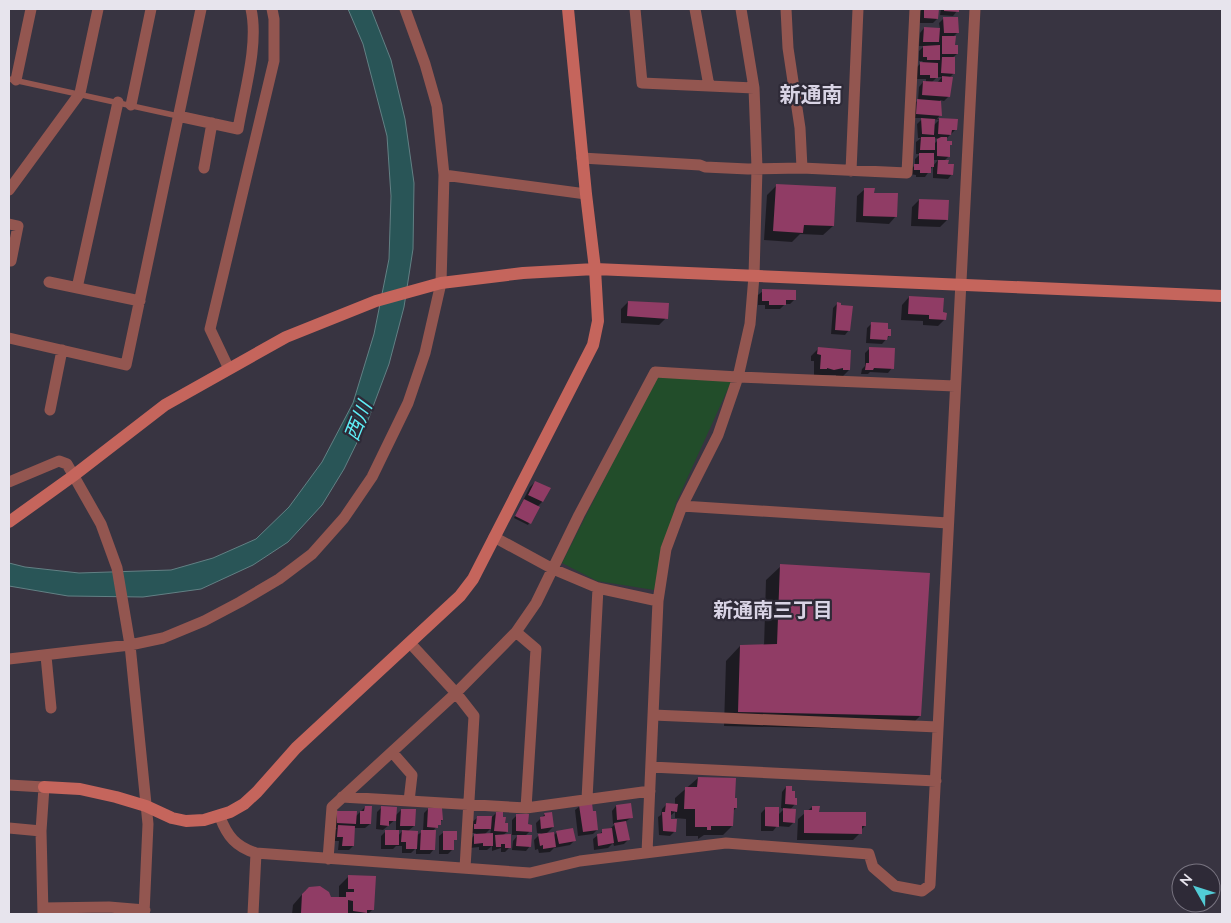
<svg xmlns="http://www.w3.org/2000/svg" width="1231" height="923" font-family="Mulish,'Noto Sans JP',sans-serif">
<style>
.green{fill:#224d2a}
.water{fill:#295557;stroke:#628084}
.shadow{fill:#0007;fill-rule:evenodd}
.building{fill:#903c65}
.lines{fill:none;stroke-linecap:round;stroke-linejoin:round}
.lane{stroke:#935650;stroke-width:5.5}
.street{stroke:#935650;stroke-width:11}
.secondary{stroke:#c5655c;stroke-width:12}
.labels{text-anchor:middle;stroke-width:4.5;stroke-linejoin:round;paint-order:stroke}
.water-label{font-size:20px;font-style:italic;fill:#5eedf5;stroke:#2e2a37}
.neighbourhood-label{font-size:20px;font-weight:bold;fill:#d9d4e5;stroke:#2e2a37}
.quarter-label{font-size:21px;font-weight:bold;fill:#d9d4e5;stroke:#2e2a37}
</style>
<rect width="100%" height="100%" fill="#383441"/>
<!-- green -->
<path class="green" d="M657,375L732,380L676,503L654,590L597,581L562,563Z"/>
<!-- water -->
<path class="water" d="M348,9H371L391,60L405,119L414,183L413,249L404,307L389,364L368,420L344,469L322,505L288,542L253,565L201,589L143,597L68,596L9,586V563L25,567L79,573L171,570L213,558L256,539L289,507L322,462L353,403L374,334L389,259L391,196L387,136L363,44Z"/>
<!-- shadow -->
<path class="shadow" d="M923,9H938L937,19L933,23H920V11Z
M941,9H957V11L953,16L940,15Z
M944,18L958,32L954,36V46L957,54L952,58L954,73L949,78V96L944,101L940,100L939,111L940,115L937,119L957,120L956,129L946,139V142L951,144L949,146V156L944,161L952,174L948,179L933,178V166L925,177H916V175L910,174V170L915,165V159L920,154H916V142L921,138H918L917,124L923,118H912L913,105L918,100L919,87L923,82H926V79H916V68L923,61H919V51L924,46H919L920,33L924,28L940,29L939,23ZM937,77H942L937,83L932,82ZM934,119L939,120L934,125ZM934,138L939,139L934,144ZM933,160H938L933,166Z
M776,186L833,226L823,235L800,234L792,242L764,240L767,195Z
M865,189L873,194L896,216L889,224L856,222L857,196Z
M919,200L947,220L940,227L911,226L912,207Z
M763,291L795,299L790,304H785L780,309H765V305H758V295Z
M909,297L945,319L938,326L923,325V321L901,320L902,305Z
M628,302L666,318L659,325L621,323V309Z
M837,304L849,330L845,335L831,334L833,308Z
M872,323L889,336L882,344L866,343L867,328Z
M870,348L892,368L888,373L870,372L868,374H861L862,369L865,366V353Z
M818,349L849,370L842,377H836V375H814V361H811V356Z
M535,482L549,489L542,502L537,507L528,525L514,518L530,487Z
M781,566L920,716L906,730L724,726L726,661L740,646H764L766,580Z
M698,778L734,799L736,808L733,811L732,826L723,835H704L698,839V836H686V819L675,818L674,832L670,836L659,835L658,817L661,815L662,809L666,805H675V798ZM675,812V820H669L670,816Z
M786,787L795,804L790,810L794,822L789,827L777,826L773,831H761V813L766,808L777,816L784,809L781,808L782,792Z
M580,806L597,830L593,834L578,836L575,810Z
M616,806L632,817L625,822L628,840L624,844L614,846L613,843L608,848L594,850L593,839L603,831L610,829L616,823L613,824L612,811Z
M365,807L370,824L365,828H354L353,846L349,850H338L339,841H333L334,831L337,828L333,827L338,812L355,817Z
M812,807L818,813L865,826L861,830L860,833L853,840H797L798,819Z
M381,808L395,816L401,810L414,826L408,831L416,836L423,831L424,813L428,809L442,820L433,831L434,849L430,854H416V848L411,853H402V846H396L393,849H381V836L386,831H396V819L383,830L376,829L377,812ZM398,830H403L398,836Z
M496,813L504,824L507,832L502,836L510,847L505,852H501V848L492,851V846L487,850H479V847L470,848V840L476,833H470L472,822L477,818H491ZM491,828L490,835H484Z
M545,814L553,827L546,834L553,836L557,832L575,840L570,845L554,848L550,852L539,853L538,849L535,850L534,840L541,833H537L536,823Z
M517,815L530,831L525,836L530,846L526,851L512,850L513,841L518,835H512V820Z
M444,832L455,839L453,842L452,850L448,854H439V836Z
M349,876L373,909L368,914H292L293,905L306,890L330,898H339V886Z"/>
<!-- building -->
<path class="building" d="M924,9H939L938,19L924,18Z
M944,9H959V12L944,11Z
M943,17H958L959,33H944Z
M924,27L940,28L939,42H923Z
M942,36H956L955,45H958V54H942Z
M940,45V60H927V57H923V46Z
M942,57H955V74L941,73Z
M920,62L938,63V78H930V75H920Z
M942,76L953,77L950,97L922,95L923,81L942,82Z
M917,99L941,101L942,116L916,114Z
M921,118L935,119L934,135L922,134Z
M939,118L958,119L957,130H952L951,135L938,134Z
M921,137H935V150H920Z
M941,137H947V141H952V145H950V157L937,156V139Z
M919,153H934V167H931V173H920V170H914V164H919Z
M938,160H949L948,164H954L953,175L937,174Z
M776,184L836,187L834,226L804,225L803,233L773,231Z
M864,188H875L874,193H898L897,217L863,216Z
M919,199L949,200L948,220L918,219Z
M762,289L796,290V300H786V305H769V301H762Z
M909,296L944,298L943,312L947,313L946,320L929,319V315L908,314Z
M628,301L669,303L668,319L627,316Z
M837,302L841,303V305L853,306L850,331L835,330Z
M871,322L888,323V329H891V336H888L887,340L870,339Z
M818,347L851,350L850,370H843V368L834,370L827,368V369H820L821,355L817,354Z
M869,347L895,348L894,369L874,368L873,370H865L866,363H869Z
M535,481L551,488L543,502L528,495Z
M524,499L540,507L531,524L515,516Z
M780,564L930,573L921,716L738,712L740,645L777,644Z
M698,777L736,778L735,798H737V808H734L733,826H711V830H707V827H695V809H684L685,787H697Z
M786,786H792V791H795V798H797V805L785,804Z
M592,803L593,811H596L598,830L583,832L579,805Z
M631,803L633,818L617,820L616,805Z
M666,803L678,804L677,812L671,811V819H677L676,832L663,831L662,812H665Z
M365,806H372L371,824H360V811H364Z
M381,806L397,807L396,821H389V826L380,825Z
M812,806H820L819,812H866V826H862V834L804,833V810H812Z
M765,807H779V827L765,826Z
M428,808H442L443,820H441V825H438V828L427,827Z
M783,808L796,809L795,823L783,822Z
M401,809H416L415,826H400Z
M337,811H357L356,824L337,823Z
M496,812H503V817H506L505,823H508V832L494,831Z
M552,812L554,827L541,829L540,817L545,816L544,813Z
M516,814H529L528,824L532,825V832L516,831Z
M477,816H492L491,829H474V824H476Z
M626,821L630,840L618,842L614,823Z
M338,825L355,826L354,846H342L343,837H337Z
M573,828L576,841L559,844L556,831Z
M612,828L614,843L598,846L597,834L602,833V829Z
M385,830H399V845H385Z
M402,830L418,831L417,849H406V842H401Z
M421,830H436L435,850H420Z
M443,831H457V840H454V850H443Z
M554,832L556,847L543,849V845L540,846L538,834Z
M493,833V846H483V843L474,844V834Z
M511,834V848H505V844H501V847H496L495,835Z
M517,835H532L531,847L516,846Z
M348,875L376,876L374,910H367V913L353,911V901L348,900V914L301,913L302,894L309,887L320,886L329,892L331,897H346V892H354V889H348Z"/>
<g class="lines">
<!-- lane -->
<path class="lane" d="M9,79L178,116"/>
<!-- street -->
<path class="street" d="M635,9L642,83L754,88
M695,9L709,86
M786,9L788,48L800,128L802,168
M16,80L31,9
M131,105L151,9
M178,116L238,129C244,93 259,44 251,9
M582,158L700,165L705,167L748,169L802,168L907,173L915,9
M204,168L212,123
M851,171L858,9
M444,175L586,194
M9,190L80,93L98,9
M9,224L18,226L11,261
M49,282L140,301
M77,288L118,102
M9,338L126,365L201,9
M229,369L210,329L274,61V19L272,9
M50,410L62,350
M9,482L59,461L67,464L101,524L117,568L130,645L148,824L144,914
M682,506L948,523
M494,537L553,569L598,588L658,601
M516,632L536,649L526,808
M410,643L456,693L474,716L465,868
M46,656L51,708
M9,659L130,645L163,638L204,621L240,602L279,579L312,554L344,518L372,477L408,403L425,353L441,283L444,175L437,106L425,64L405,9
M653,715L938,727
M392,752L412,775L409,801
M651,767L936,781
M9,785L44,787L41,831L43,914
M342,797L526,808L650,791
M587,799L598,588
M220,817C227,836 236,847 256,853L530,873L580,861L726,843L869,854L873,867L895,886L922,891L930,885L975,9
M9,828L41,831
M647,853L658,601L666,549L682,506L718,435L738,377L750,324L754,276L757,168L754,88L741,9
M328,859L332,807L456,693L516,632L536,603L579,515L655,372L738,377L955,386
M43,908L109,907L145,910
M253,914L256,853"/>
<!-- secondary -->
<path class="secondary" d="M9,522L73,476L165,405L286,337L376,301L441,283L523,273L595,269L1222,296
M44,787L80,789L116,797L146,806L172,818L186,821L204,820L230,812L244,804L257,792L296,748L460,596L473,579L593,345L598,321L595,269L586,194L568,9"/>
</g>
<g class="labels">
<!-- water labels -->
<g class="water-label">
<text transform="translate(358 421) rotate(-68)" y="7">西川</text>
</g>
<!-- neighbourhood labels -->
<g class="neighbourhood-label">
<text x="773" y="617">新通南三丁目</text>
</g>
<!-- quarter labels -->
<g class="quarter-label">
<text x="811" y="102">新通南</text>
</g>
</g>
<!-- border -->
<rect width="1231" height="923" fill="none" stroke="#e7e4ed" stroke-width="20"/>
<!-- north arrow -->
<g transform="translate(1196 888) rotate(309)"><circle r="24" fill="#2e2a37" stroke="#787480"/>
<path d="M0-4L9 19L0 12L-9 19Z" fill="#52ccd6"/>
<text y="-8" font-size="14" font-weight="bold" text-anchor="middle" fill="#e7e4ed">N</text>
</g>
</svg>
